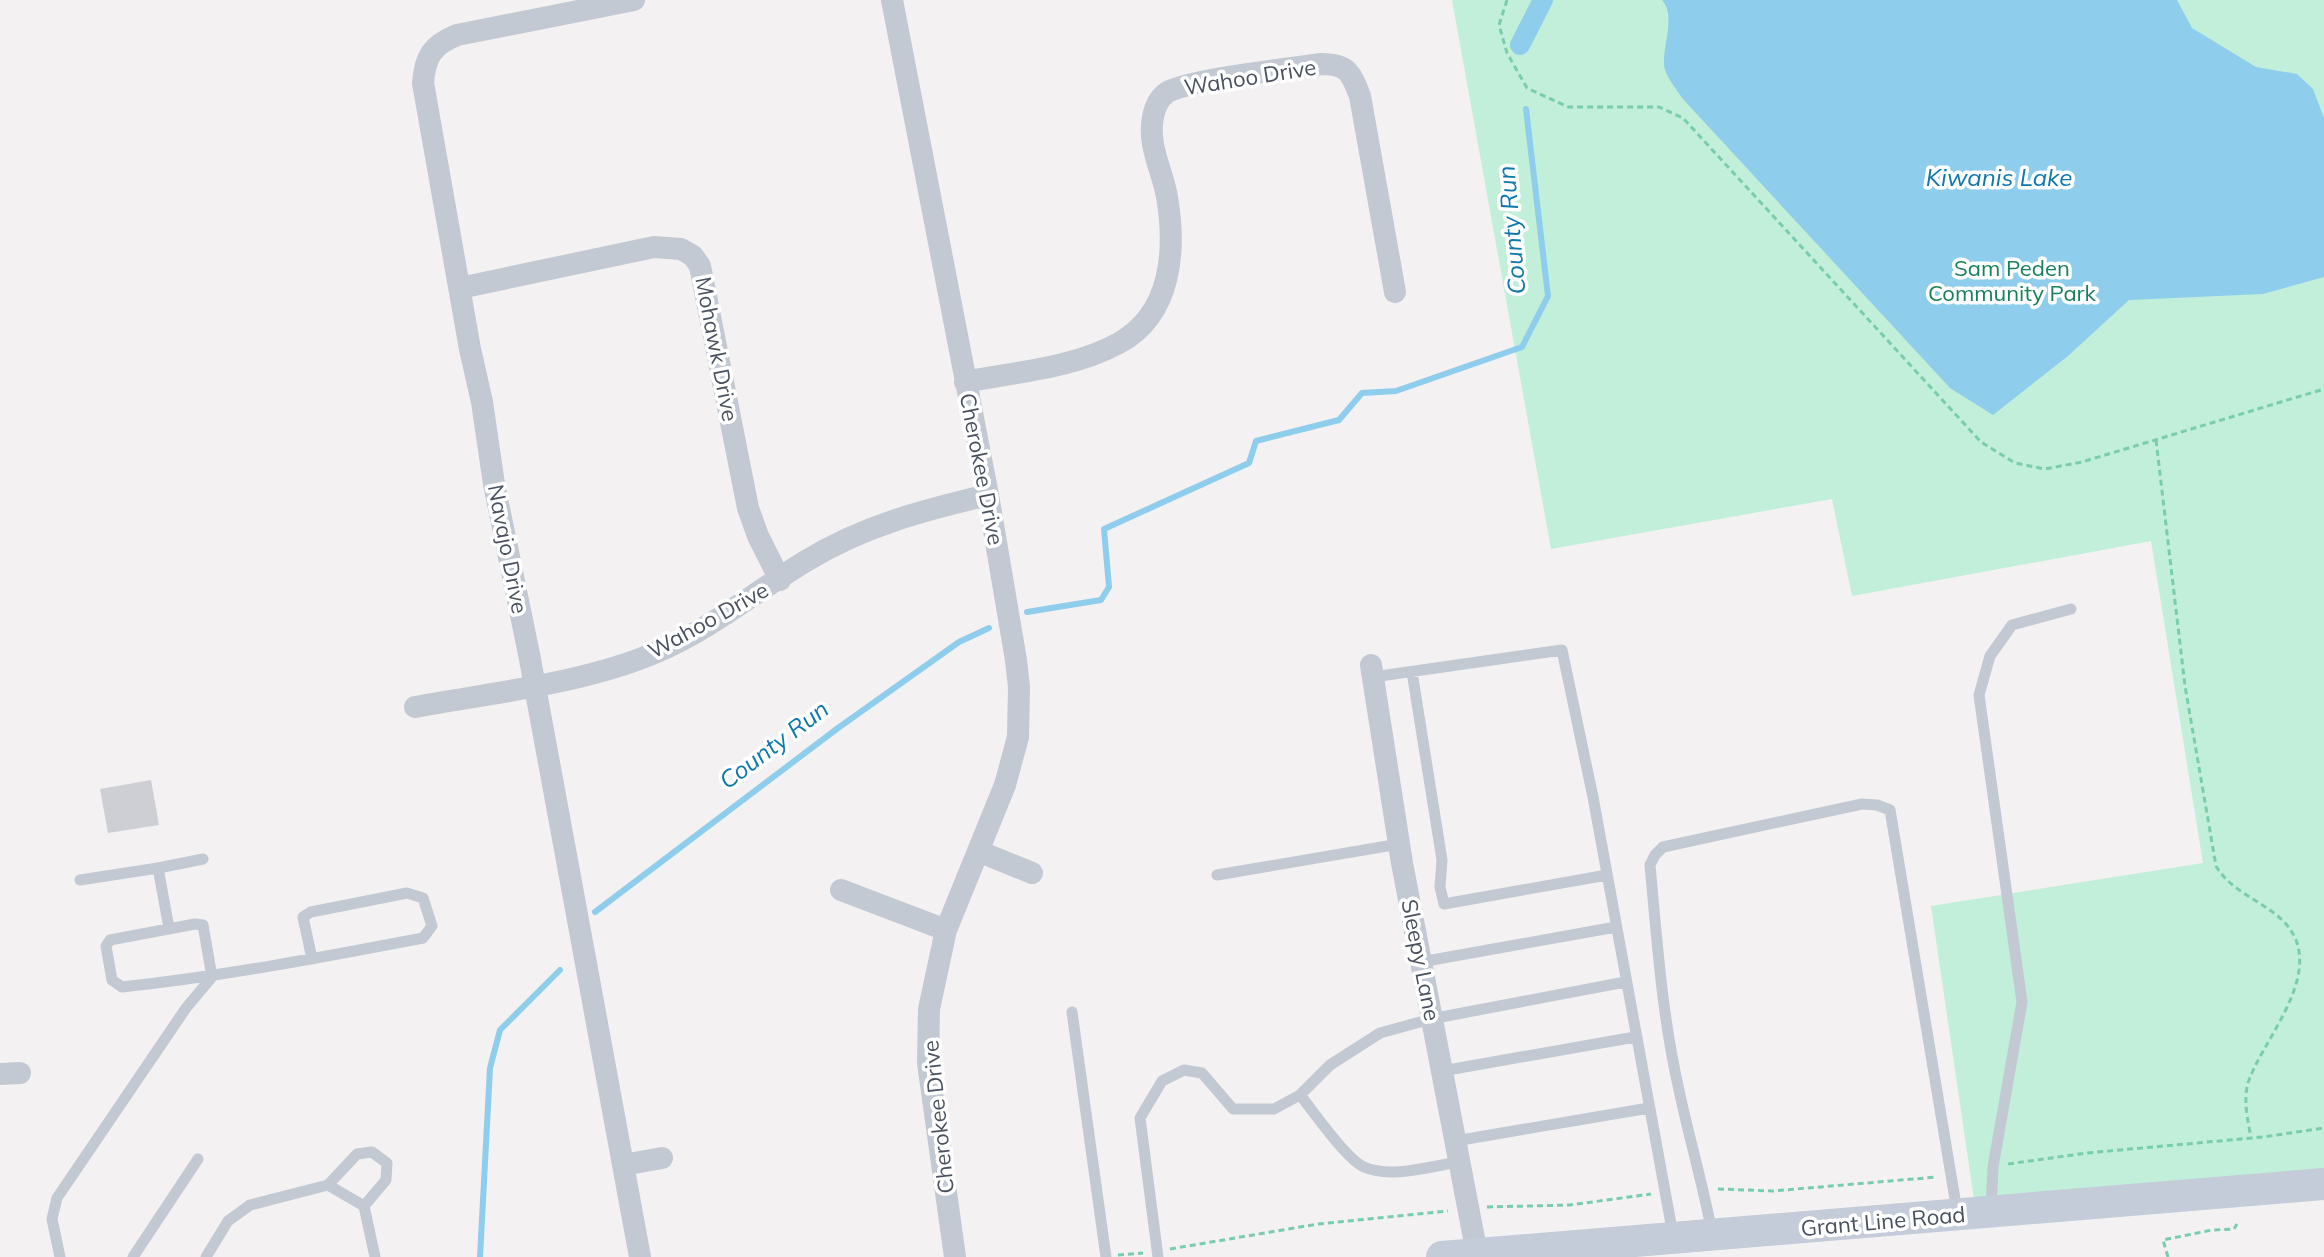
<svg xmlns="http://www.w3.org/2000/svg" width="2324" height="1257" font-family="Mulish,sans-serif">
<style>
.green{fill:#c1efd9}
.water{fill:#8ecdec}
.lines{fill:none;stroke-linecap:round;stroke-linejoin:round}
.stream{stroke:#8ecdec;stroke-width:6}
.canal{stroke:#8ecdec;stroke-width:20}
.building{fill:#cecfd5}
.path{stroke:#79cdae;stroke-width:3;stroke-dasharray:6 4;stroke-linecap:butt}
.service{stroke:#c2c9d2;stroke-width:11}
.minor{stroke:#c2c9d2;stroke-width:22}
.secondary{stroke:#c4cbd9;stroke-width:32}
.labels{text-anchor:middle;stroke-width:7;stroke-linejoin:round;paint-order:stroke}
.street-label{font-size:22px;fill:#49515e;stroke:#fff}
.park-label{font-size:22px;fill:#18815a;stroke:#fff}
.water-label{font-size:24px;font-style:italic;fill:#0e77ac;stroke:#fff}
</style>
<rect width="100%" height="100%" fill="#f3f1f1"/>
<!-- green -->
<path class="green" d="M1452,0H2324V1177L1976,1213L1931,906L2203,863L2151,541L1852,596L1832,499L1551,549Z"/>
<!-- water -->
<path class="water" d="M1662,0H2177L2192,28L2256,67L2297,74L2313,89L2324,118V277L2263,294L2129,300L2068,356L1993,415L1950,388L1682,98C1676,88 1664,75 1664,64C1663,44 1676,16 1662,0Z"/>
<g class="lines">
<!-- stream -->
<path class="stream" d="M1027,612L1101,600L1109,587L1104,529L1249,463L1256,441L1339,420L1362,393L1396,391L1522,347L1548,296L1526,109
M595,912L838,728L959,642L989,628
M480,1257L490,1068L500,1030L560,970"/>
<!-- canal -->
<path class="canal" d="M1520,45L1543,0"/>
</g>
<!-- building -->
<path class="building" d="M151,780L159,825L108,833L100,789Z"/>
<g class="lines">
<!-- path -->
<path class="path" d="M1507,0L1499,25L1507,53L1527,88L1568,107H1659L1683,118L1981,442L2015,463L2045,469L2082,462L2324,389
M2156,440L2185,686L2216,866C2235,899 2281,904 2296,940C2314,987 2261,1043 2248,1083C2243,1100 2248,1121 2251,1138
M2008,1164L2087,1153L2263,1137L2324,1128
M1718,1189L1773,1191L1937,1177
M1487,1207L1570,1205L1651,1194
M1170,1249L1318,1224L1448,1211
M1118,1255L1143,1253
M2168,1257L2163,1240L2212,1230L2234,1229L2237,1224"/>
<!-- service -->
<path class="service" d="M1412,672L1442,860L1440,887L1444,904L1607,875
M1373,677L1562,650L1593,797L1673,1235
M158,868L203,859
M1217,875L1399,844
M80,880L158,868L169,928
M1421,962L1616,927
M1072,1012L1106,1257
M1442,1071L1635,1037
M1300,1095C1314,1112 1346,1159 1364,1167C1391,1179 1431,1166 1459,1162
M1455,1141L1649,1108
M328,1185L357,1154L372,1152L387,1163L386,1180L364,1206
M1991,1208L1993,1167L2022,1002L1979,695L1990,656L2012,625L2071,609
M1712,1233C1703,1184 1689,1138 1679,1090C1662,1016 1657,940 1650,865L1655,855L1663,847L1862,804L1877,805L1890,810L1957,1211
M60,1257L52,1219L57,1198L186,1008L212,977L203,925L195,924L110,940L106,946L112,980L122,987C224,976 323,957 423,938L432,926L423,898L407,893L311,912L303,917L312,959
M133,1257L198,1159
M206,1257L228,1221L250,1205L328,1185L364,1206L375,1257
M1158,1257L1140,1118L1162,1081L1184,1070L1202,1073L1233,1109H1274L1300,1095L1330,1065L1380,1033L1431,1019L1625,982"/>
<!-- minor -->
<path class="minor" d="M634,0L457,35C432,45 425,57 423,83L470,349L482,402L494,484L529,654L640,1257
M892,0L988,495L1016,660L1019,687L1018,737L1005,785L946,930L929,1009L928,1063L955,1257
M460,288L654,247L681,249L693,256L700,266L748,508L758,536L780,580
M965,382C1015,372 1074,368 1119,343C1172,314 1176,250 1167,197C1164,179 1156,162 1153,144C1150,127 1152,104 1166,93C1185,80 1293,68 1322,64C1348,64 1351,73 1360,96L1395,292
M1371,665L1402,863L1477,1254
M415,707C491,693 586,683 657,652C711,629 756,591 806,561C863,526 924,510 988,495
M978,851L1032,873
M841,890L946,930
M0,1074L20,1073
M623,1165L662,1158"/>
<!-- secondary -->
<path class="secondary" d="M1442,1257L2324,1184"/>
</g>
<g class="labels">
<!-- street labels -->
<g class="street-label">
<text transform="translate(1250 77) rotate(-9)" y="8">Wahoo Drive</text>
<text transform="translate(717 349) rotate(79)" y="8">Mohawk Drive</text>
<text transform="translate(982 469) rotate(79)" y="8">Cherokee Drive</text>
<text transform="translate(508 549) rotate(79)" y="8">Navajo Drive</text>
<text transform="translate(708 620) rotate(-29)" y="8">Wahoo Drive</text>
<text transform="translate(1421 960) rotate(79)" y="8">Sleepy Lane</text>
<text transform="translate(938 1117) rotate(-96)" y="8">Cherokee Drive</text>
<text transform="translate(1883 1221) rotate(-5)" y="8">Grant Line Road</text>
</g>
<!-- park labels -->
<g class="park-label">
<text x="2012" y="276">Sam Peden<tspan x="2012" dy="25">Community Park</tspan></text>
</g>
<!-- water labels -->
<g class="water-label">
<text x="1999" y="186">Kiwanis Lake</text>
<text transform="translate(1512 230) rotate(-95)" y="8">County Run</text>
<text transform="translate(774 745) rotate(-37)" y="8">County Run</text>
</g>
</g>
</svg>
